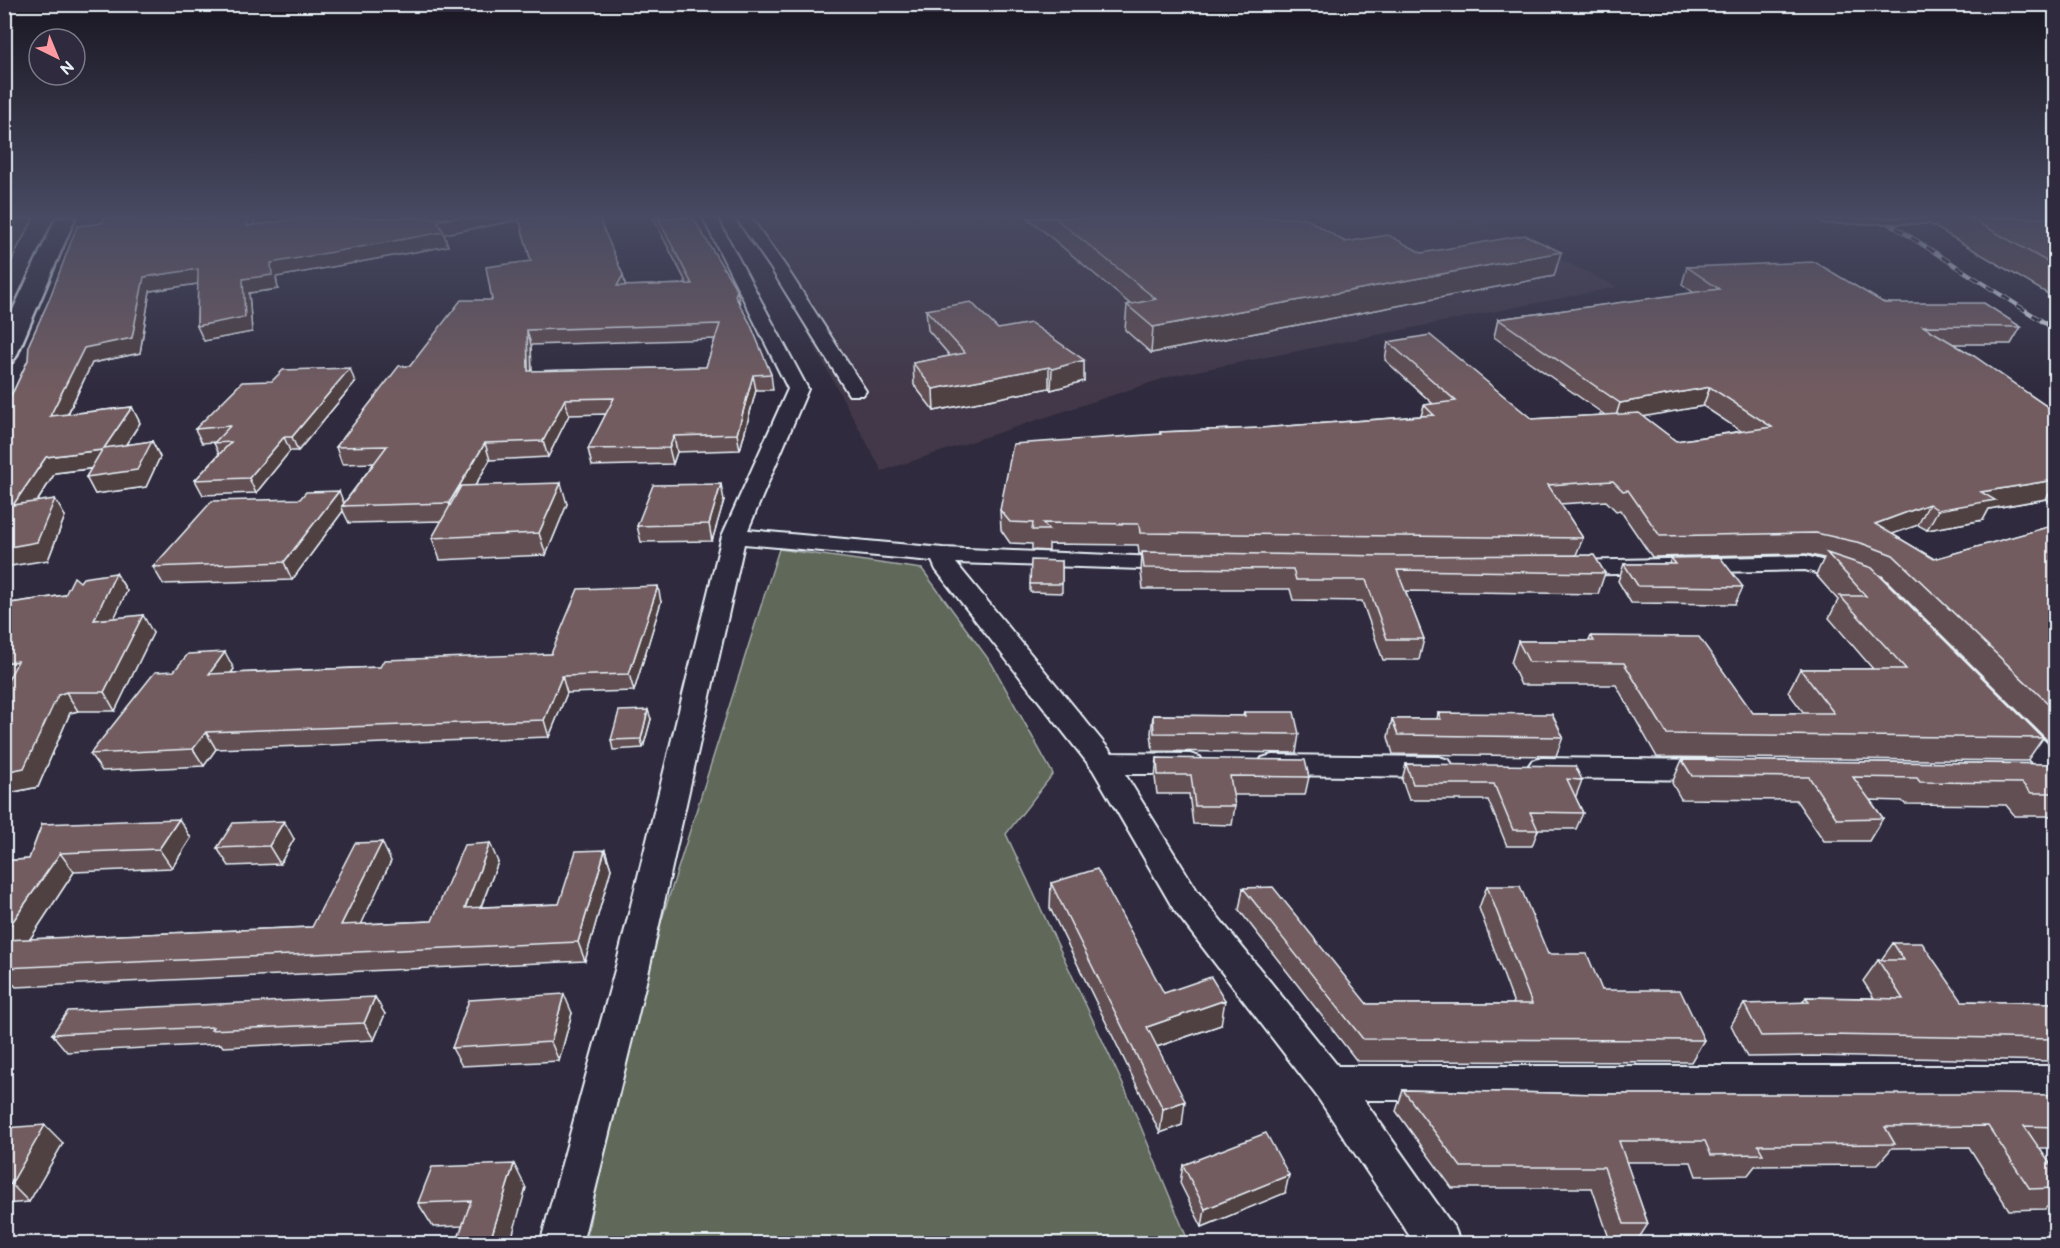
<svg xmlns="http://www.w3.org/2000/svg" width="2060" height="1248" font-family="'Balsamiq Sans',sans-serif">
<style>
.built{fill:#433948}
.green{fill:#60675a;stroke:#a4aca9;stroke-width:1.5}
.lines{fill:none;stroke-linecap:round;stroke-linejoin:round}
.minor-casing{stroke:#e8f1f8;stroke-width:4}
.secondary-casing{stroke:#e8f1f8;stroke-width:5}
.minor{fill:#2f2a3d;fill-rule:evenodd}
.secondary{fill:#2f2a3d;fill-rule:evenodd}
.rail-casing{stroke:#e8f1f8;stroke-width:4.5}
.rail{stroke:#2f2a3d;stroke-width:3;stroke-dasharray:9;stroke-linecap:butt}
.wall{fill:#624f53;stroke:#e8f1f8;stroke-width:1.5;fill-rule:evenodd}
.shaded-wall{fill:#504043;stroke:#e8f1f8;stroke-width:1.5}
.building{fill:#725c60;stroke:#e8f1f8;stroke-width:1.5;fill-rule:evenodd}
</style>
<rect width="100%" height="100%" fill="#2f2a3d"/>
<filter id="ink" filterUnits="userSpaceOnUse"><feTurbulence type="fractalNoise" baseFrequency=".0167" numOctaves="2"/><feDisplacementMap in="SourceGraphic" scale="12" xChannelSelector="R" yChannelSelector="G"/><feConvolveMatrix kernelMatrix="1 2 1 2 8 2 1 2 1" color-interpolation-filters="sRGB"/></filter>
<g filter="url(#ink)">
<!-- built -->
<path class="built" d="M745,218H1475L1617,287L1171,376L882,471Z"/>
<!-- green -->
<path class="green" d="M779,549L922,569L992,664L1053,774L1006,834L1126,1091L1189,1243L586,1244L618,1058Z"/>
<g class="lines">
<!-- minor casing -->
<g class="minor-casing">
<path id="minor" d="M703,218H717L808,389L748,530L943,548L1182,558L1186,563L1182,568L1174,570L956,563L1112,753L1190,754L1200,757L1205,764L1200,771L1190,774H1125L1198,892L1338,1066H2056V1100H1364L1455,1229L1461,1244H1415L1316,1095L1174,910L1093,770L936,570L932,561L744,544L649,970L582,1244H540L615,970L722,536L788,389Z
M736,218H751L786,267L866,391L863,395H849L770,267Z
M1806,556L1862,571L1865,576L1862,581L1853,583L1805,570L1568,575L1560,573L1556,568L1560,563L1568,561Z
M2012,716L2022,719L2056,752V780L2046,777L2002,733L1998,726L2002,719Z
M1272,755L1439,757L1449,760L1454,767L1449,774L1439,777L1272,775L1262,772L1257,765L1262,758Z
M1542,758L1712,760L1722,763L1727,770L1722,777L1712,780L1542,778L1532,775L1527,768L1532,761Z"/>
</g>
<!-- secondary casing -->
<g class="secondary-casing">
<path id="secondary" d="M56,218H75L16,357L12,362L4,364V329Z"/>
</g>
<!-- minor -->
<use href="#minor" class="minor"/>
<!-- secondary -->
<use href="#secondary" class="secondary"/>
<!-- rail casing -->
<g class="rail-casing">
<path id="rail" d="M1881,218L2056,330"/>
</g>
<!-- rail -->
<use href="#rail" class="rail"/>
</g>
<!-- wall -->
<path class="wall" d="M599,218L626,286L687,284L653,218H693L739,304L771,374L773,390H756L740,450L677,452L673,464L592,466L588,449L606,414L569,415L548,457L490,460L475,486L567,504L546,555L440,560L432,538L442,521L349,523L343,511L292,580L163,584L153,567L344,503L374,463L342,464L336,447L410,366L492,300L531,261L519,220L444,234L448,246L276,277L278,289L249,293L252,332L204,341L197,326L198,284L150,291L140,353L92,363L68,414L132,407L140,423L126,445L152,441L160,457L146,487L95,494L86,477L91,469L55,473L37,502L65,516L48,560L14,390L28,360L254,225ZM715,339L706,367L532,371L531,345Z
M1028,218H1305L1345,242L1422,253L1561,252L1554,276L1151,353L1125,330L1127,305L1130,304Z
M1816,218H2055V294H2048L1930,224H1824Z
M1687,267L2021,327L2011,344H1954L2055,412V505L2046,499L1989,509L1983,520L1927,530L1918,525L1892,534L1934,559L2055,525V748L1882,576H1880L2043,738L2027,761L1657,757L1616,685H1521L1511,663L1518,641H1589L1591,636L1753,713H1804L1788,692L1800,669H1873L1829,618L1838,600L1816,575L1824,558L1806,554L1652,557L1620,510L1616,511L1606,501L1560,504L1583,538L1576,555L1605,573L1598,594L1405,591L1424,639L1419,660H1383L1362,601L1293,600L1290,589H1143L1141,572L1142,554H1139L1138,545L1049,544V551L1032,550V544L1010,543L1001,530L1000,510L1160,434V432L1261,428L1421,416L1424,405L1433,404L1385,360L1388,342L1532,419L1605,415L1494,337L1498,319L1694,293L1682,284ZM1703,406L1741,431L1676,441L1643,416Z
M926,310L998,329L1084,360V381L1051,390L1049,388L934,411L914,385L913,363L950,356L928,330Z
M355,382L298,451H290L256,493L203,495L195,480L219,454L214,443V442L202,443L195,429Z
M724,500L712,541L641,542L637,526Z
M1671,558L1743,587L1735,604L1631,603L1618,581L1624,564H1669Z
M1062,561V593L1030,592V584Z
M116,573L127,591L114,618L153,633L115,711H78L70,713L38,787L4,794V688L7,683L4,684V604L65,595L80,582Z
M661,602L634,691L567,693L549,737L216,749L204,766L102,771L90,754L234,669L231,673L380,667L551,654Z
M1244,712L1299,734L1296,753L1153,751L1151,733L1153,715L1243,716Z
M1438,713L1563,737L1556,756L1393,754L1388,737L1392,719H1437Z
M651,719L643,748L613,750L611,740Z
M1157,758L1309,777L1305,795H1233L1235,806L1232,825L1193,824L1189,794H1157L1155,777Z
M1682,760L2055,764V816H2015L2006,805L1905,804L1902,801L1870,800L1883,818L1869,841H1824L1796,800L1681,799L1672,783Z
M1406,764L1582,780L1576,796H1575L1583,813L1576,829H1537L1538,830L1532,846H1507L1488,800H1409L1402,780Z
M42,824L191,838L172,868L74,872L30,939L312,927L391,861L361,924L432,921L498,862L481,907L559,904L605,850L611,869L585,961L16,987L4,974V861L29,859Z
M294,839L280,864L229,866L217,848Z
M1051,883L1164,993L1221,1025L1157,1047L1182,1125L1160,1133L1050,908Z
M1487,886L1548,954L1602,990L1704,1040L1691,1062L1357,1061L1239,910L1243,888L1367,1004H1514L1479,908Z
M1893,943L1962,1001L2055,1003V1061L1813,1056L1747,1057L1731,1025L1744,1004L1802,1003L1806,997L1874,998L1863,981L1878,960H1881Z
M572,1013L559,1061L462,1066L452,1048Z
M385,1014L374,1040L223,1047L221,1044L67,1052L52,1034Z
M1403,1090L1599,1094L2055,1095V1148H2039L2055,1171V1199L2045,1209L2009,1210L1969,1147L1892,1148L1877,1165L1755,1166L1748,1175L1696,1176L1691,1162H1626L1648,1224L1635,1244H1611L1592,1188H1452L1396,1111Z
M4,1128L63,1143L29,1202L4,1204Z
M1183,1165L1285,1193L1202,1227L1180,1183Z
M526,1188L463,1226L433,1227L418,1203Z"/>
<!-- shaded-wall -->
<path class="shaded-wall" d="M17,218H34L18,247L4,279V243Z
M248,218H255L252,239L247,226Z
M453,218H519V220L444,234L448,246L276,277L278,289L249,293L252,332L204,341L197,326L243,279L271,263L437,221Z
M1561,252L1554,276L1151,353L1153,327Z
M198,269L204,283L150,291L140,353L92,363L59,432L50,416L84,348L144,277Z
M623,275L626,289L617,286Z
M737,290L740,304L735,296Z
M527,330L531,345L532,387L528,371Z
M1084,360V381L1051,390L1052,369Z
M1049,367V388L934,411L933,389Z
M350,368L355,382L298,451L292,437Z
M753,375L756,390L740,450L737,434Z
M1710,387L1703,406L1614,422L1620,403Z
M565,399L569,415L548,457L543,441Z
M132,407L140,423L113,464L104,448Z
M674,436L677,452L673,464L669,448Z
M284,437L290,451L256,493L249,478Z
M152,441L160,457L146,487L95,494L86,477Z
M485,443L490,460L455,520L449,503Z
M102,450L111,466L55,473L24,522L13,505L46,457Z
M2055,480V483L2046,499L1989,509L1983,520L1927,530L1938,510L1981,492Z
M561,483L567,504L546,555L539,533Z
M721,484L724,500L712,541L709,524Z
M339,491L345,506H342L343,511L292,580L284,562Z
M55,499L65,516L48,560L4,567V548Z
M1929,504L1918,525L1864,544L1875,524Z
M116,573L127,591L105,638L94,620Z
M658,586L661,602L634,691L629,674Z
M143,615L153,633L115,711L104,692Z
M225,652L234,669L218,690L209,674Z
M18,661L30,679L4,684V663Z
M562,676L567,693L549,737L544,720Z
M66,692L78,711L70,713L38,787L4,794V772L58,695Z
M648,710L651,719L643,748L641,739Z
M206,732L216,749L204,766L193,749Z
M179,819L191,838L172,868L159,849Z
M284,821L294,839L280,864L269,846Z
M382,842L391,861L352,944L341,925Z
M490,843L498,862L473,927L465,908Z
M605,850L611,869L585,961L578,942Z
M60,853L74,872L17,959L4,945V934Z
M564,994L572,1013L559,1061L551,1042Z
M375,997L385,1014L374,1040L364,1023Z
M1225,1000L1221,1025L1144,1051L1147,1027Z
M1185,1101L1182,1125L1160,1133L1163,1109Z
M45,1125L63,1143L29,1202L11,1184Z
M514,1164L526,1188L510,1244H489Z
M1289,1175L1285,1193L1202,1227L1205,1209Z"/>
<!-- building -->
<path class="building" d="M4,218H17L4,243Z
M104,218H248L247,226L305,218H453L437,221L444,232L271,263L272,275L243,279L245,317L197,326L198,269L144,277L132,338L84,348L50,416L132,407L104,448L152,441L137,470L86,477L102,450L46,457L13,505L55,499L37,542L4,548V406L14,390L28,360L29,344L49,300L77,226L102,223Z
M519,218H599L623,275L617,286L692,284L658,218H693L737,290L735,296L750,323L771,374L753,375L737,434L674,436L669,448L588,449L614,398L565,399L543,441L485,443L449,503L342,506L387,446L336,447L399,366H410L461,300H492L486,267L531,261ZM720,324L706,367L528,371L527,330Z
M1055,218H1305L1345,242L1388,235L1422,253L1525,235L1561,252L1153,327L1127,305L1156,299Z
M1970,218H2055V266Z
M1815,262L1884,303H1984L2021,327L1923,326L1974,356L2055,412V480L1981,492L1995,500L1938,510L1929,504L1875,524L1934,559L2055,525V710L1893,555L1861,543L1816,533L1660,536L1628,490L1623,491L1613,481L1548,485L1583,538L1140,533L1139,524L1043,523L1049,530H1032L1033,523L1010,522L1000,510L1013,444L1161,434L1160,432L1261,428L1434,415L1424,405L1456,401L1388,342L1430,335L1532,419L1639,413L1676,441L1772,427L1710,387L1620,403L1498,319L1719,289L1687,267Z
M971,302L998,329L1031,323L1084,360L1052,369L1049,367L933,389L913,363L965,353L926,310Z
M350,368L292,437H284L249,478L195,480L231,442L214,443L230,426L195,429L242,382L272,381L283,370Z
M561,483L539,533L432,538L461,486Z
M721,484L709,524L637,526L653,485Z
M339,491L284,562L153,567L212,501L300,499L306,492Z
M1142,552L1385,556L1594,555L1605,573L1397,570L1424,639H1387L1366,580H1296L1293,569L1144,568Z
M1827,553L1872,568L2043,738L1667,734L1624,663L1529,662L1518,641H1594L1591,636L1699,637L1753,713H1834L1800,669H1906L1840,596H1866Z
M1720,557L1743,587L1638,586L1624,564H1676L1671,558Z
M1031,560L1062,561V584H1030Z
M116,573L94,620L143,615L104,692H66L58,695L24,768L4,772V688L18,661L4,663V604L65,595L74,577L80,582L83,578Z
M658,586L629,674L562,676L544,720L206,732L193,749L90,754L155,672L174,671L188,654L225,652L209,674L380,667L384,660L551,654L578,589Z
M648,710L641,739L611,740L619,711Z
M1244,712H1294L1299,734L1154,733L1153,715L1245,716Z
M1438,713L1552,714L1563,737L1398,735L1392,719H1441Z
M1157,758L1305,760L1309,777L1230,776L1235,806H1195L1191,775H1158Z
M1682,760L2055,764V793H2031L2022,783L1920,782L1917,778L1853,777L1883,818L1837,819L1809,777L1692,776Z
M1406,764L1575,766L1582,780L1567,779L1583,813L1530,812L1538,830H1513L1494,784H1413Z
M179,819L159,849L60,853L4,934V861L29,859L42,824Z
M284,821L269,846L217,848L233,823Z
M382,842L341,925L432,921L464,845L490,843L465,908L559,904L576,851L605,850L578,942L4,968V940L312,927L355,843Z
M1097,869L1164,993L1211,977L1225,1000L1147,1027L1185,1101L1163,1109L1051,883Z
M1487,886H1520L1548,954H1587L1602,990H1680L1704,1040L1363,1039L1243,888L1273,887L1367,1004H1532Z
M1893,943H1922L1962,1001L2055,1003V1039L1828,1035L1761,1036L1744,1004L1809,1002L1806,997L1903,999L1878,960H1904Z
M564,994L551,1042L452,1048L469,1000Z
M375,997L364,1023L211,1030L213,1027L52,1034L68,1011Z
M1403,1090L1599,1094H2001L2055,1095V1127L2024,1126L2055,1171V1188L2030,1189L1988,1126L1885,1127L1895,1144L1758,1145L1763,1154L1711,1155L1705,1141H1619L1648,1224H1624L1604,1167H1461Z
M45,1125L11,1184L4,1185V1128Z
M1266,1133L1289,1175L1205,1209L1183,1165Z
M514,1164L489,1244H456L471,1201L418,1203L432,1167Z"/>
</g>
<!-- sky -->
<linearGradient id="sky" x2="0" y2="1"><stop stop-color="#1a1722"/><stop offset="0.55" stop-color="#474a62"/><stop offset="1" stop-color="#474a62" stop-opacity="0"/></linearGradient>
<rect width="2060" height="393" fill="url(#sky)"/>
<!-- margin -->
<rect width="2060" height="1248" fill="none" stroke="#2f2a3d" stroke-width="24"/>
<rect x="12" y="12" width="2036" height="1224" fill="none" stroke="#e8f1f8" stroke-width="2" filter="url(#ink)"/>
<!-- north arrow -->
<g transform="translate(57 57) rotate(137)"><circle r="28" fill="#2f2a3d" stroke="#797a88" stroke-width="1.5"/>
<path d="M0-4.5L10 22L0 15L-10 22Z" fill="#ff9aa2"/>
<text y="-9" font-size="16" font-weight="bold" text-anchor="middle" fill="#e8f1f8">N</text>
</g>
</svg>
